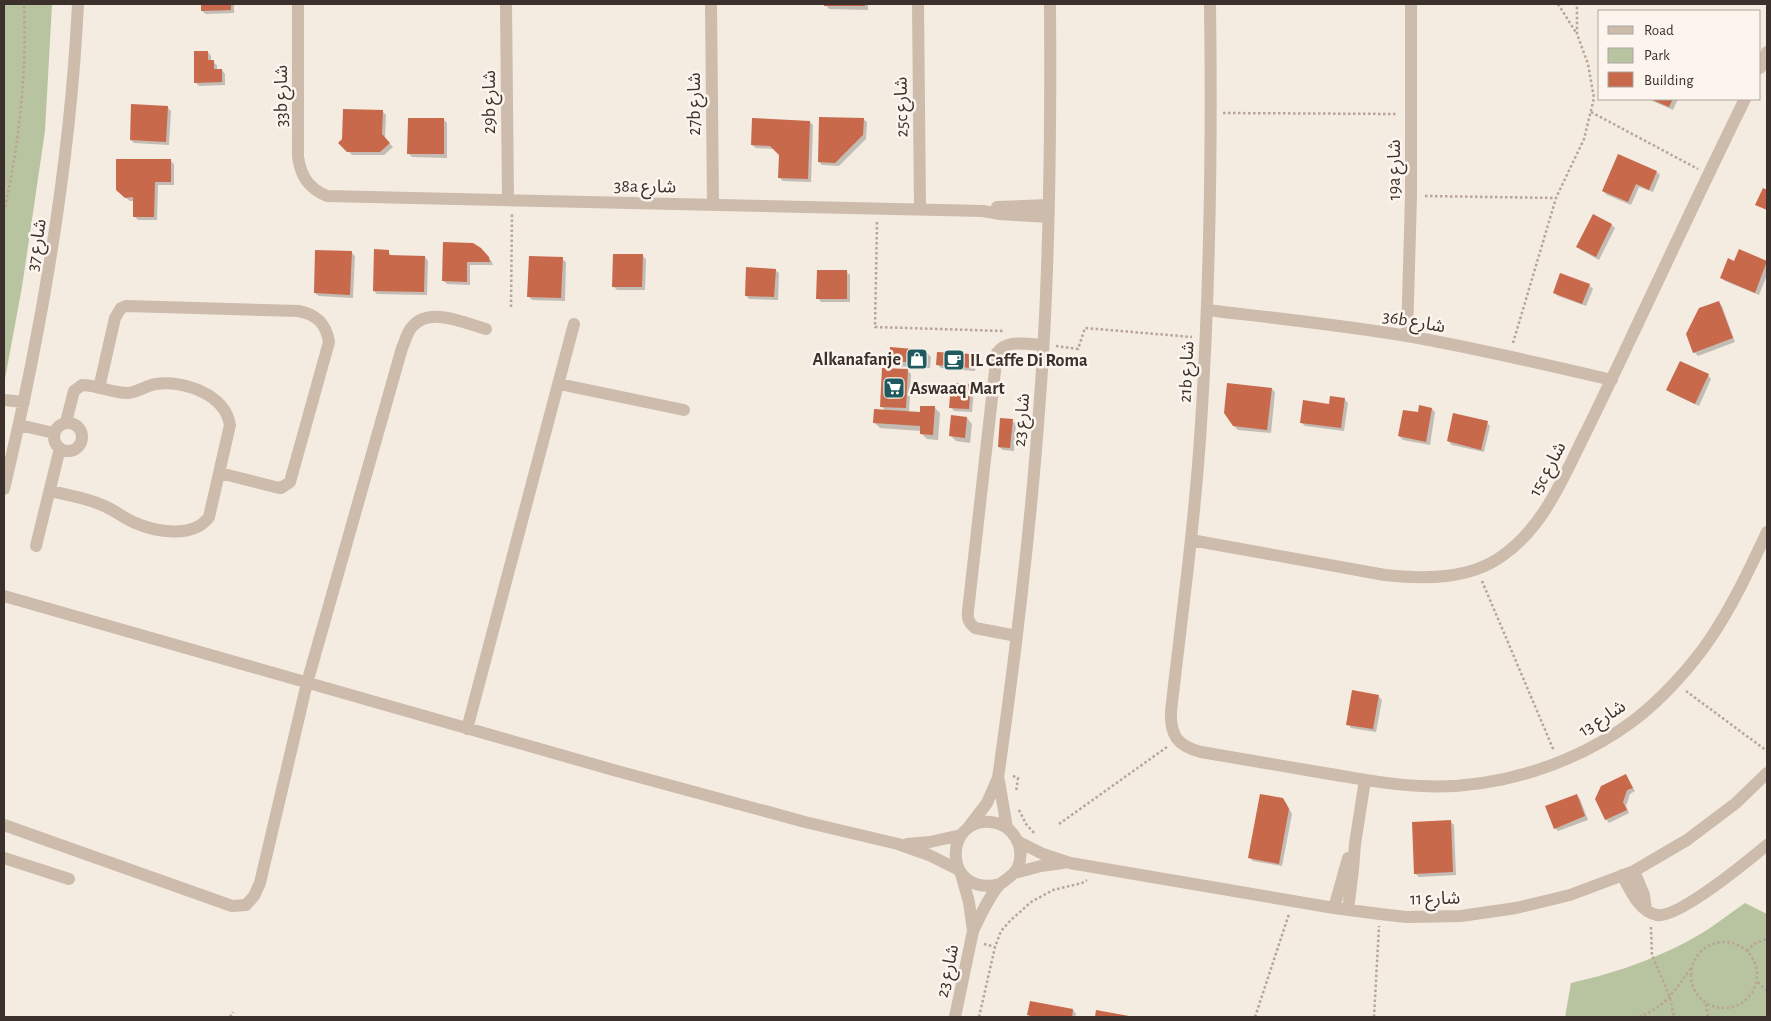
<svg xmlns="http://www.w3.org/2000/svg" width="1771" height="1021" font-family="'Alegreya Sans','Noto Sans Arabic',sans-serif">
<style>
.green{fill:#b8c4a0}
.shadow{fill:#0003}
.building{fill:#c8694b}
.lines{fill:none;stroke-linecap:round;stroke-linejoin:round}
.path{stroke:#b9a596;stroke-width:2.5;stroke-dasharray:2.5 2.5;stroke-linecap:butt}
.minor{stroke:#cdbbac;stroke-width:12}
.labels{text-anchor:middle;stroke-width:5;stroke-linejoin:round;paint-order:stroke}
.street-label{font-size:18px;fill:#3b302b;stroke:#fbf5ee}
.poi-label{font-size:18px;font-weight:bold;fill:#3b302b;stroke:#fbf5ee;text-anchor:start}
</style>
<rect width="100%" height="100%" fill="#f4ebe1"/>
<!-- green -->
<path class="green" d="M4,4H52L45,131L22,287L4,384Z
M1745,903L1767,914V1017H1565L1571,983C1620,972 1668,955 1710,928C1722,920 1733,911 1745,903Z"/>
<!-- shadow -->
<path class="shadow" d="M202,4H234V13L206,14L202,11Z
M825,4H868V10L829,9Z
M208,52L211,56V61L217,65V70H222L225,74V85L199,86L195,82Z
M1648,99H1678L1673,110Z
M167,107L171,111L169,145L134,143L131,140Z
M382,111L386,115L385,139L393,147L384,155H352L340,143Z
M863,119L867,122L866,139L839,166L822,165L819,162Z
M444,120L447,123V158L412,157L409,154Z
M810,122L813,125L811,182L783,181L780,178L781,154L775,149L756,148L752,145Z
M171,161L174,164V185H158L157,220H138L134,216V201H130L121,194Z
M1657,172L1660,175L1653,192L1639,187L1631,205L1607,195L1603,191Z
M1612,225L1615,228L1599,260L1581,250L1578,247Z
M481,249L492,262L493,265H470V285L447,284L444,281Z
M388,251L392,257H425L428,261L427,295L377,294L374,291Z
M1740,251L1767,262V275L1759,295L1725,281L1722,278L1735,262Z
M351,252L355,256L353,298L319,296L315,293Z
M643,256L646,259L645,290H617L613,286Z
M562,259L566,262L565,301L532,300L528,296Z
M775,270L779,273L778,300L749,299L746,295Z
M847,272L850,275V302H821L818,298Z
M1589,285L1593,289L1586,306L1558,296L1554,292Z
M1718,302L1722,306L1735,342L1698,356L1694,352Z
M925,351L931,357L930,368L896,366L891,360Z
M938,353L972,355L976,359L975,371L941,368L938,365Z
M908,371L911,374L909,412L921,413L935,408L940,413L938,440L927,439L921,433V431L880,428L874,422L886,411L881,406Z
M1708,375L1711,379L1699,406L1671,393L1667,390Z
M970,385L974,389L972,412L954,411L951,407Z
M1272,389L1275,392L1271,433L1238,430L1234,426Z
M1344,399L1348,403L1344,431L1305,426L1302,423Z
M1432,409L1435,412L1430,445L1403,440L1399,436L1419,414Z
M967,418L972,424L970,443L956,441L950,435Z
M1012,421L1016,424L1014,451L1003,450L999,447Z
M1487,423L1490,426L1484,452L1452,445L1448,441Z
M1378,696L1382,700L1376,732L1351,728L1348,724Z
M1626,776L1635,791L1630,794L1626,806L1629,813L1609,823L1606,819Z
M1576,795L1580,799L1588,820L1558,831L1555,828Z
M1283,799L1286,803L1292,814L1282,866L1253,861L1250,858Z
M1450,821L1454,825L1456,875L1419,877L1415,873Z
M1073,1010L1076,1014L1075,1017H1031L1029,1015Z"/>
<!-- building -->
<path class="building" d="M201,4H231V10L201,11Z
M824,4H865V6H824Z
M194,51H208V60H214V69H222V82L194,83Z
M1650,99H1673L1669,107Z
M131,104L168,106L166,142L130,140Z
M343,109L383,110L382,134L390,143L380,152H347L338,143L342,139Z
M819,117L864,118L863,135L835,163L818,162Z
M408,118H444V154H407Z
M752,118L810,121L808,179L778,178L779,155L770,146L751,145Z
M1618,154L1657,171L1649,190L1636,184L1628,202L1602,191Z
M116,159H171V182H155L154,217H133V197L125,198L116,190Z
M1763,188L1767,190V210L1755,205Z
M1593,214L1612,224L1596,257L1576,247Z
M443,242L473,243L481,248L489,257L490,262H467V282L442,281Z
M374,249L389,250V255L425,256L424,292L373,291Z
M1739,249L1767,261L1755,293L1720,278L1728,258L1734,261Z
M315,250L352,251L350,295L314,293Z
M613,254H643L642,287H612Z
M529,256L563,257L561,298L527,297Z
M746,267L776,269L774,297L745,296Z
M817,270H847V299H816Z
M1560,273L1590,284L1582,304L1553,293Z
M1719,301L1733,338L1693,353L1686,334L1699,308Z
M890,347L925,350V363L889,361Z
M937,352L972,354L971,368L936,365Z
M1680,361L1709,374L1695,404L1666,390Z
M882,368L908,369L906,408L880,407Z
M951,383L971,384L969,409L949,408Z
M1227,383L1272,388L1267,430L1233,426L1224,413Z
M1330,396L1345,398L1341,428L1300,423L1303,400L1329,404Z
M1419,405L1432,408L1426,442L1398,436L1403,410L1418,412Z
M920,406H935L933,435L920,434V426L873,423L874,409L920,412Z
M1453,413L1488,421L1481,450L1447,441Z
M951,415L967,417L965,438L949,436Z
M1000,418L1013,419L1010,448L998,447Z
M1352,690L1379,695L1373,729L1346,725Z
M1626,774L1633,788L1627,790L1623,802L1627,810L1605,820L1595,799L1601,786Z
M1260,794L1283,798L1289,809L1279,864L1248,858Z
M1577,794L1585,816L1554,829L1545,806Z
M1451,820L1453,872L1414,874L1412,822Z
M1030,1001L1073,1009L1072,1017H1035L1027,1015Z
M1096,1010L1129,1016V1017H1095Z"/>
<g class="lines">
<!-- path -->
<path class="path" d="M1558,4L1577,34
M4,55V4
M1591,112L1698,169
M1223,113L1398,114
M1425,196L1556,198
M4,212C19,144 27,73 24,4
M877,222L875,327L1004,331
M511,307L512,214
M1513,343L1556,198L1584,139L1594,98L1588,64L1577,34V4
M1056,346L1078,349L1085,328L1192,337
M1482,581L1554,751
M1686,691L1767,751
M1013,776L1018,778L1016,792
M1019,810L1026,824L1035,834
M1059,824L1167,747
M1651,927L1652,955L1670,997L1674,1017
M1691 975a33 33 0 1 1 66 0a33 33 0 1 1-66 0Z
M984,944L995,947
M1747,951L1754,944L1767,939
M1758,982L1767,991
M1706,1004L1708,1017
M230,1017L233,1012
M979,1017L995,947L1001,931L1011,920L1031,902L1053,890L1082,883L1087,880
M1255,1017L1289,914
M1374,1017L1379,926
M1639,1017C1667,1006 1674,991 1691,968"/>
<!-- minor -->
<path class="minor" d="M298,4V157C301,176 308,188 327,196L983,211L1000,214L1048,217
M506,4L508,200
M711,4L713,205
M918,4L920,209
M1210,4C1212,144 1210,284 1201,424C1195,520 1182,615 1171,711C1170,735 1177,746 1201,752C1242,759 1283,766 1324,773C1356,778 1388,785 1421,786C1495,790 1574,765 1633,721C1661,700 1691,667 1710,639C1733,605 1750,568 1767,532
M1760,68L1767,52
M997,207L1049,205
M1207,310C1274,318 1341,325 1407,336C1476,348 1544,364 1612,380
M1407,336L1411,196V4
M559,384L684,410
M99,388L115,318L121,308L126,306L298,311C316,314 326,323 329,342L290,482L281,488L275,487L220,473
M4,400L24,402
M54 437a14 14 0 1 1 28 0a14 14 0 1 1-28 0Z
M19,425L54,433
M4,489C42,329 70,168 78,4
M50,491C67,495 86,498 102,505C113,509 122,517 133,522C155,532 193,539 209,517L230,425C225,394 183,380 156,384C146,385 137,393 127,393C112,393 97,385 82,385L74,391L66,422
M1191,540L1385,575C1424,579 1469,580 1502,556C1542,528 1561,483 1582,440C1599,406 1615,372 1631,338C1669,258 1706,178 1745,99
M36,546L60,448
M4,596L617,771L805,822L898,844L929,855L959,870
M1017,636L975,628C969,623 967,619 968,611L997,353C1007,339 1027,344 1043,345
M467,729L574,324
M999,781L1007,828
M4,825L232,906L246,905L254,896L260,883L307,683L402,348C405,342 407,332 412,327C429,306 464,323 486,329
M968,828L987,803L998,778C1016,652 1031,525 1040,398C1050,267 1051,135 1050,4
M1017,841L1043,854L1070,863L1334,908L1380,914L1406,917L1461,916L1516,908L1570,895L1634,871L1687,840L1736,803L1767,773
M907,844L930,842L961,835
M4,858L69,879
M1634,871L1644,895L1646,910
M1014,873L1041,866L1063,863
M1622,875C1630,889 1639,912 1657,915C1678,919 1749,860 1767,845
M1334,908L1348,858
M1348,910L1353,869L1355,844L1365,780
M973,931C980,916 988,898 999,885C1006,879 1014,876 1018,867C1026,846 1012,824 991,822C943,817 942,898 1000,884
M955,1017L973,931L969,902L961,874"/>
</g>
<!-- icons -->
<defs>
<g id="shop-square" transform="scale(1.125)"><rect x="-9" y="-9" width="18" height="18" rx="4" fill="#1f5a5e" stroke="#fbf5ee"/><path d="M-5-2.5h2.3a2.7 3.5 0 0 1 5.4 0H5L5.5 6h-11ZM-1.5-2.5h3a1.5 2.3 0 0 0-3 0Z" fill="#fff"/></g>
<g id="cafe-square" transform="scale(1.125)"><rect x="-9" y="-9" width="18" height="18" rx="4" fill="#1f5a5e" stroke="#fbf5ee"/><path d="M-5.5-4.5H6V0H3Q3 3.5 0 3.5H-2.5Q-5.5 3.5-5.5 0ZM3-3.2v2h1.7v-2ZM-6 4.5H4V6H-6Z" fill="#fff"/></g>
<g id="supermarket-square" transform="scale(1.125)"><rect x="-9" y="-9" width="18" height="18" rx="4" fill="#1f5a5e" stroke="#fbf5ee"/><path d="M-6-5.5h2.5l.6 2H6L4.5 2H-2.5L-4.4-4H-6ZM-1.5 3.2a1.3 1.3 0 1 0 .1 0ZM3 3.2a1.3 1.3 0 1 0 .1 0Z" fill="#fff"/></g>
</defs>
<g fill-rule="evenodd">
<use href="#shop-square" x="917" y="359"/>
<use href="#cafe-square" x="954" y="360"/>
<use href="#supermarket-square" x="894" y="388"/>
</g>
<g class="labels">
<!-- street labels -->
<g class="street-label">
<text transform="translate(281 96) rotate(-90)" y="6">33b شارع</text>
<text transform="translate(489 102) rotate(-90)" y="6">29b شارع</text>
<text transform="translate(694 104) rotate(-90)" y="6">27b شارع</text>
<text transform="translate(901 107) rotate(-91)" y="6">25c شارع</text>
<text transform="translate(1394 170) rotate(-90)" y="6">19a شارع</text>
<text transform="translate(645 186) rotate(1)" y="6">38a شارع</text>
<text transform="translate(36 245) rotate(-81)" y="6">شارع 37</text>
<text transform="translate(1414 321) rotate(10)" y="6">36b شارع</text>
<text transform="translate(1186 372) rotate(-87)" y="6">21b شارع</text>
<text transform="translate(1021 420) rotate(-85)" y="6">شارع 23</text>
<text transform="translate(1547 469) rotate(-62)" y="6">15c شارع</text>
<text transform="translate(1602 718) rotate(-33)" y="6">شارع 13</text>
<text transform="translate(1435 898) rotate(-1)" y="6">شارع 11</text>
<text transform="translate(947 971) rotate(-78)" y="6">شارع 23</text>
</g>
<!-- poi labels -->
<g class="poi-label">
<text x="901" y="365" text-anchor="end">Alkanafanje</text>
<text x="970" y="366">IL Caffe Di Roma</text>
<text x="910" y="394">Aswaaq Mart</text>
</g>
</g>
<!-- border -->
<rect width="1771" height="1021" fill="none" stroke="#3b302b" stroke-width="10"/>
<!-- legend -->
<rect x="1598" y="10" width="162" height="90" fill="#fbf5ee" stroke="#aea6a0"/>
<rect x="1608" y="26" width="25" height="8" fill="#cdbbac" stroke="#aea6a0"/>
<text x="1644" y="35" font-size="15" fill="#3b302b">Road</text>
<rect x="1608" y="48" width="25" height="15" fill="#b8c4a0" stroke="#aea6a0"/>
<text x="1644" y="60" font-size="15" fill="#3b302b">Park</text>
<rect x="1608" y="72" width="25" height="15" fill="#c8694b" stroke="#aea6a0"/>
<text x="1644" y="85" font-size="15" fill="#3b302b">Building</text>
</svg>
